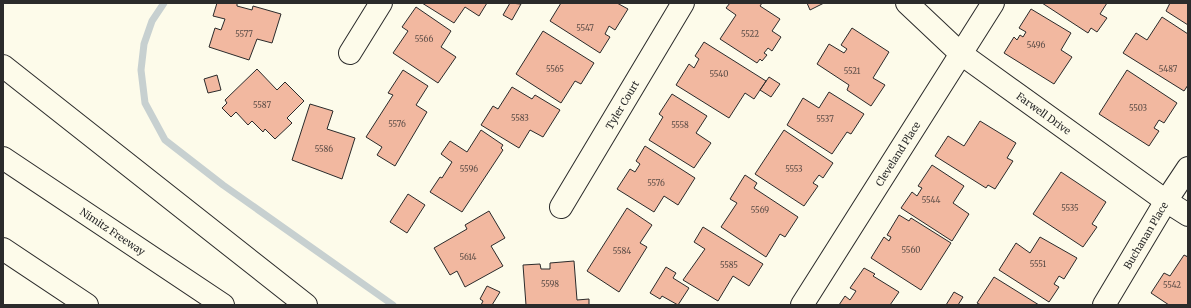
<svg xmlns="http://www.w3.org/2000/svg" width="1191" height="308" font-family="Merriweather,serif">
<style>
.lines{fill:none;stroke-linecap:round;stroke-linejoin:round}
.stream{stroke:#c7d0d0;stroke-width:7}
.building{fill:#f2b8a0;stroke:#2b2b2b}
.minor-casing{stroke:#2b2b2b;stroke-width:24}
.highway-casing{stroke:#2b2b2b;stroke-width:24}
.minor{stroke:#fdfbea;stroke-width:22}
.highway{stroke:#fdfbea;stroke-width:22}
.labels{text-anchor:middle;stroke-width:3;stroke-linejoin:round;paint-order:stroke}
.number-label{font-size:8px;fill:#5d4e48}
.street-label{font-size:10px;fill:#2b2b2b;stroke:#fdfbea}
</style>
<rect width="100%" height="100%" fill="#fdfbea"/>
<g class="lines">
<!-- stream -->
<path class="stream" d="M164,3L152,21L144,44L141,70L145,103L165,140L223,185L393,305"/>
</g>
<!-- building -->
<path class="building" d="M217,3H237V6L252,10L253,6L281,14L272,43L257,39L249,60L209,47L215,28L221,30L225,19L213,16Z
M422,3H487L479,16L465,7L454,23Z
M510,3L521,4L512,20L503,15Z
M561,3H617L628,9L615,30L609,26L605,34L610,37L600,53L550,21Z
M730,3H762L760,6L780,19L772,31L781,37L772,51L768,48L764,53L767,55L762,61L760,59L757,63L720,39L736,15L726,8Z
M807,3H824L810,10Z
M1042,3H1107L1100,14L1107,18L1097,32L1091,28L1088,33Z
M1170,3H1188V25L1166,11Z
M416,7L451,31L441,47L456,57L438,83L393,53L408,31L402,27Z
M1031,9L1071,33L1061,50L1072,57L1054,84L1004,53L1014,37L1017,40L1020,35L1023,37L1026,32L1019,28Z
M1162,17L1188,34V85L1184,91L1123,53L1136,33L1147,40Z
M852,28L889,52L873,78L885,85L871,106L847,90L849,85L817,64L829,44L844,53L847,49L841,45Z
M543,31L594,63L581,84L575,81L561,103L516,74Z
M704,42L766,81L754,99L745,93L729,118L676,85L689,64L694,68L699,59L695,56Z
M257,69L277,90L285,82L304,101L287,118L292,123L275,139L265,129L263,132L252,121L248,125L236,112L231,117L222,108L227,103L225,100Z
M403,70L428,86L416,105L427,112L395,166L377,155L382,147L366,137L393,95L388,93Z
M1127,70L1177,103L1164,123L1159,120L1154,128L1159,131L1149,146L1099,114Z
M217,75L221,90L208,93L204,79Z
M769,77L780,84L771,97L760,90Z
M512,87L532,99L535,95L560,110L543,137L530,130L519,148L481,125L493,106L498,109Z
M829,92L864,114L851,134L847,132L832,154L787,125L803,98L819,108Z
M672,94L707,116L696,133L711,143L694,168L649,140L663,117L659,114Z
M310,104L333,111L327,129L355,138L342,179L292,160Z
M980,121L1016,143L1007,158L1013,161L995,189L988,185L986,188L935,156L948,136L964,146Z
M481,130L503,145L501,148L503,150L462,212L430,192L440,177L442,178L452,162L441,154L450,141L467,152Z
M784,130L833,163L823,178L819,175L813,183L818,186L804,206L755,174Z
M645,146L695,178L678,205L664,196L654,212L617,189L630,169L635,172L640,164L636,161Z
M932,165L964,186L953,203L969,214L952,241L901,208L912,192L917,196L922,188L918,186Z
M1061,172L1106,202L1092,224L1097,227L1083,247L1033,214Z
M745,175L757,183L754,188L798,217L785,237L780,234L766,257L721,227L737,203L730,199Z
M408,194L425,205L407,233L390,222Z
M627,208L652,225L640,243L647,247L619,292L587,271Z
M489,211L505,238L491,246L503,266L465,287L457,271L450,275L434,248L467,229L465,225Z
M899,215L909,221L911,218L951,243L921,290L871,258L884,237L889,241L891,237L887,235Z
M703,227L763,264L749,286L733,276L718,301L683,280L705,249L694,242Z
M1040,237L1077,258L1064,279L1059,276L1054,284L1059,287L1049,302L999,270L1016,243L1030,253Z
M1184,255L1188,257V305H1169L1151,293L1164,273L1170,276Z
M574,261L577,300L589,299V305H526L523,265L540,264L541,269H550V263Z
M666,267L676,273L673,278L689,288L678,305L662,296L660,299L650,293Z
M864,268L875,274L873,276L899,292L890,305H839L845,296L850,300L856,291L850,288Z
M994,277L1039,305H981L977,303Z
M487,286L500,292L492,305H481L483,301L480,299Z
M954,292L963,297L958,305H946Z"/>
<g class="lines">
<!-- minor casing -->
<g class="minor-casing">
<g id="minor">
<path id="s1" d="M907,3L960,53L1166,201L1188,215"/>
<path d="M350,53L381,3"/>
<path id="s2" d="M561,207L683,3"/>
<path id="s3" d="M802,305L993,3"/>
<path id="s4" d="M1104,305L1166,201L1188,168"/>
</g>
</g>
<!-- highway casing -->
<g class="highway-casing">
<g id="highway">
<path d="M3,66L306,305"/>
<path id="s5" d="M3,158L223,305"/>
<path d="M3,249L87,305"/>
</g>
</g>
<!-- minor -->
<use href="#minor" class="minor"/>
<!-- highway -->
<use href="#highway" class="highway"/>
</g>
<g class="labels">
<!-- number labels -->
<g class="number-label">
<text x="585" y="31">5547</text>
<text x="244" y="37">5577</text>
<text x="750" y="37">5522</text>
<text x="424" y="42">5566</text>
<text x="1036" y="48">5496</text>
<text x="555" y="72">5565</text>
<text x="1168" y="72">5487</text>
<text x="852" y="74">5521</text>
<text x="719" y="77">5540</text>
<text x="262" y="108">5587</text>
<text x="1138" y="111">5503</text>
<text x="520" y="121">5583</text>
<text x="825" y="122">5537</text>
<text x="397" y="127">5576</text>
<text x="680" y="128">5558</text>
<text x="324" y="152">5586</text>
<text x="469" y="172">5596</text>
<text x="794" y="172">5553</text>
<text x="656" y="186">5576</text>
<text x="931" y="203">5544</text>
<text x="1070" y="211">5535</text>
<text x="760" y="213">5569</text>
<text x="911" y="253">5560</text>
<text x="622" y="254">5584</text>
<text x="468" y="260">5614</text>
<text x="1038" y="267">5551</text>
<text x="729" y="268">5585</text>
<text x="550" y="287">5598</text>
<text x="1172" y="288">5542</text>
</g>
<!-- street labels -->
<g class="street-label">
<text dy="4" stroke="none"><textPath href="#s2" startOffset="119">Tyler Court</textPath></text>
<text dy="4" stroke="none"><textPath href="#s1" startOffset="176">Farwell Drive</textPath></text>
<text dy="4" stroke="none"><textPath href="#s3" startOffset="179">Cleveland Place</textPath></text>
<text dy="4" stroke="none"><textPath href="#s5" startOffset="132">Nimitz Freeway</textPath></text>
<text dy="4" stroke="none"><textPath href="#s4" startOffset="81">Buchanan Place</textPath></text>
</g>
</g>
<!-- border -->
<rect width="1191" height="308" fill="none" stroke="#2b2b2b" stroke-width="8"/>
</svg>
